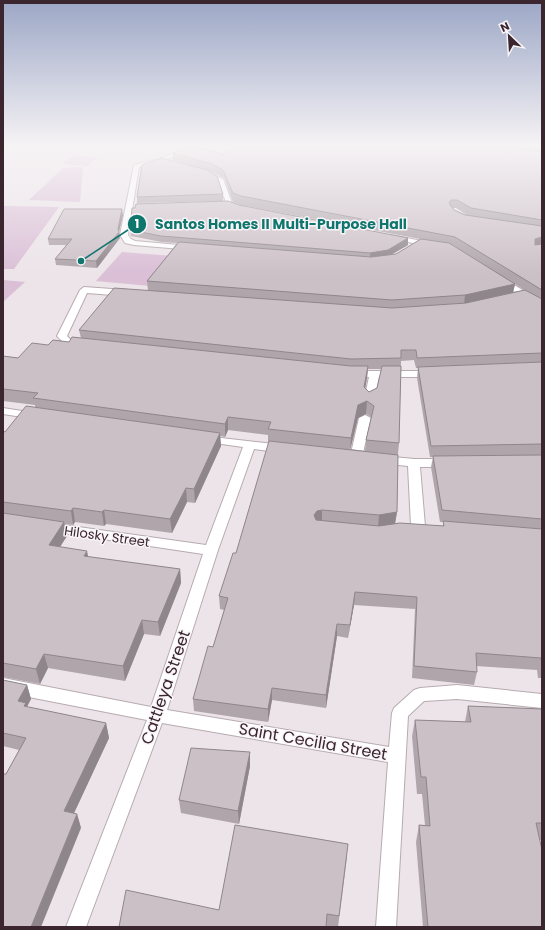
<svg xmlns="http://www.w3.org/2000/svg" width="545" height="930" font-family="Poppins,sans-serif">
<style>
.green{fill:#dabfd6}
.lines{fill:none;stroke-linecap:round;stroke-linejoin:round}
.street-casing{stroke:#b7abb0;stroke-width:2}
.street{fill:#fff;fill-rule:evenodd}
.wall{fill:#afa5ab;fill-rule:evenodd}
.shaded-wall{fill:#8f868b}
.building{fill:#ccc0c7;stroke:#8f868b}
.labels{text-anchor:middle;stroke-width:3;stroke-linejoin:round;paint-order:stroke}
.street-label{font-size:13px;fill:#3b252e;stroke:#f8f4f7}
.near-street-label{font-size:16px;fill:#3b252e;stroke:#f8f4f7}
.leader{fill:none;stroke:#0f766e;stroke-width:1.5}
.callout-dot{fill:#0f766e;stroke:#f8f4f7;stroke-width:1.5}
.mark-label{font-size:12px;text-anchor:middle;font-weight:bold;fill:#fff}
.callout-label{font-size:14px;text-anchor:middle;font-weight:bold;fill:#0f766e;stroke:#f8f4f7;stroke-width:3;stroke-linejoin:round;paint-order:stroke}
</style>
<rect width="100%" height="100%" fill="#ece4e8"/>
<!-- green -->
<path class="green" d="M74,155L98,157L87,166L62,164Z
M83,167L80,202L29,200L63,168Z
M3,206L59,207L14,269H3Z
M122,252L173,256L150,286L96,281Z
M3,280L25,282L3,302Z"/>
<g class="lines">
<!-- street casing -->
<g class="street-casing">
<path id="street" d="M194,145H202L163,161L139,167L128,235L131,239L135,241L190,246L194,248L193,250L134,245L125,243L120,235L134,165L159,159Z
M200,171H204L223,179L232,203L246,207V211L227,205L218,181L200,173Z
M390,235L433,243L437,245L433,247L393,239H390Z
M501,277L542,302V309L498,282V278Z
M84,287L126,290L130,293L126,296L87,293L67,336L72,341L85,344L87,346L85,348C74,351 64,344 57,336L80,290Z
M351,371H433L438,374L433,377H379L374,400L369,403L364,400L369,377L347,376L346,374Z
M3,408L35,413L41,416L35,419L3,414Z
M365,415L371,418L362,457L356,461L343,459L341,456L343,453H351L359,418Z
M204,436L283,445L289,449L283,453L254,449L218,550L167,710L389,747L392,713L394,708L414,690L420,688L457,685L542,694V708L457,699L424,701L408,716L396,927H376L388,762L162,723L86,927H66L147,720L3,692V678L151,707L203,554L50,531L45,530L43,527L45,524L50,523L206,545L243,447L200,441L198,439L200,437Z
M383,456L414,459H451L457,463L451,467H420L425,526L423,529H413L411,526L408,466L379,463L377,460Z"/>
</g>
<!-- street -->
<use href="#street" class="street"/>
</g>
<!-- wall -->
<path class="wall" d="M235,145H542V678H538L537,670L476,666L477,672L474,685L412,678L415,609L354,605L348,638L337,636L326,708L272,700L268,722L194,711L193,699L213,647L224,610L220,609L219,596L236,553L269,443L268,442V435L228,430L225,437L220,436L221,446L195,503L187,502L172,533L106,524L104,526L75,522L73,525L64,524L67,536L60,547L88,557L180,569L181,583L160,636L144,634L125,681L48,668L40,684L3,677V431L5,432L35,408V405L3,401V356L18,358L48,345L69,342L81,338L79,330L148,291L147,281L177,243L162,242L131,236L130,230L239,205L408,245L391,255L396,254L420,239L241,205L233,202L224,178L212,172L173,160V153L223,154ZM453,208H456L467,215L454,210ZM452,245L454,246L498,274ZM515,284L524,290L513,292ZM414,360L416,368H418L417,378L430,457H433L431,467L440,522H443V526L395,523L397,512L398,454L399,443L401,361ZM368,369H382L377,388L369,392L365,388L367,378ZM366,414L371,417L366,440L365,451L350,449L358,418Z
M223,194V201L137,203V197Z
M123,215L119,231L120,238L97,268L56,265L55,259L66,245H49L48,239Z
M3,680L27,685L31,699L27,707L106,723L109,738L74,813L77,814L81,828L6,774L19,750L3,746Z
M468,706L542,709V840H540L542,927H423L416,842L419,825H425L422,794H417L412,736L415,720L465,722Z
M250,752V766L239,824L181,813L179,800Z
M347,857L338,927H119L219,910Z"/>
<!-- shaded-wall -->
<path class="shaded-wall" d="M122,209L123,215L119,232L120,238L97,268L96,261L118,229Z
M542,237V246L533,248L535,239Z
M408,238V245L387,257L370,259V253Z
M515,284L513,293L464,305L465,295Z
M368,366L367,378L363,400L364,387Z
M367,401L366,414L358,418L350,451L351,438L358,405Z
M228,417V430L225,437V424Z
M220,433L221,446L195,503L194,489Z
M186,488L187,502L172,533L170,519Z
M73,508L75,522L73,525L71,511Z
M104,510L106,524L104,526L102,512Z
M322,510V523L317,524L314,515L317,511Z
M397,512L395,524L378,527L379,515Z
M64,522L67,536L52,559L49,545Z
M87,551L90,565L84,556Z
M180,569L181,583L160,636L158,622Z
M355,592L354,605L348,638L350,625Z
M142,620L144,634L125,681L123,666Z
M337,624V636L326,708V695Z
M44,654L48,668L40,684L36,669Z
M27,685L31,699L22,716L18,701Z
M272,688V700L268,722V709Z
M106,723L109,738L68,826L64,811Z
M250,752V766L239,824L238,811Z
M77,814L81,828L41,927H31Z"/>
<!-- building -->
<path class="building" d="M235,145H491L542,152V220L471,208L457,200H451L449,203L454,210L465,215L542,226V237L535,239V245L542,244V290L455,237L241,196L233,193L223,170L212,164L173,153L192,146L223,154Z
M162,158L207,170L217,176L223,194L137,197L142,165Z
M228,201L239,205L408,238L388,250L370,253L161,236L130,230L132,208H135L136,204Z
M64,209H122L118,229L119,232L96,261L55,259L72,239H48Z
M421,239L449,243L515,284L465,295L392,300L147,281L179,242L371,257L396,254Z
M114,288L392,308L466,303L525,290L542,299V353L417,358L416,350H401V358L351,359L79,330Z
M72,337L351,366H368L364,387L369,392L377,388L382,366H401L399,443L366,440L374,406L367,401L358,405L351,438L268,429L271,422L228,417L225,424L33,398L38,393L3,389V356L18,358L32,343L48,345L53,340L69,342Z
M542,362V444L431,446L418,367Z
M26,406L220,433L194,489L186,488L170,519L104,510L102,512L73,508L71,511L3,502V431L5,432Z
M269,441L398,455L397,512L379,515L322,510L317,511L314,515L316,520L379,526L400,523L444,526L443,521L542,529V664L541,658L476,653L477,672L414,666L417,597L355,592L350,625L337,624L326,695L272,688L268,709L193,699L208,646L213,647L228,598L219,596L233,553H236Z
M542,455V519L442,510L433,456Z
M3,513L64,522L49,545L87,551L84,556L180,569L158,622L142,620L123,666L44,654L36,669L3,663Z
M3,680L27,685L18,701L26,703L24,706L106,723L64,811L77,814L31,927H3V774H6L26,738L3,733Z
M468,706L542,709V823H536L542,850V927H428L419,825L430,826L426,777H421L415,720L471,722Z
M191,748L250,752L238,811L179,800Z
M235,825L348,844L339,916L327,914L326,927H119L126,890L219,910Z"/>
<!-- sky -->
<linearGradient id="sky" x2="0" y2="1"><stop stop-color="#9ca7c6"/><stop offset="0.53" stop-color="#f6f3f5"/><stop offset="1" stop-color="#f6f3f5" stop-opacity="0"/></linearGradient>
<rect width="545" height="275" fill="url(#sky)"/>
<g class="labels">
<!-- street labels -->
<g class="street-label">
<text transform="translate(107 536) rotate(8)" y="5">Hilosky Street</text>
</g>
<!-- near-street labels -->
<g class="near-street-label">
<text transform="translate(165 687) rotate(-71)" y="6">Cattleya Street</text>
<text transform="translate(313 741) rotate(10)" y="6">Saint Cecilia Street</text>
</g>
</g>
<!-- callouts -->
<path class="leader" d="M81 261L137 224"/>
<g class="callout-dot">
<circle cx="81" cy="261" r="4"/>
<circle cx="137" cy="224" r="10"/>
</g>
<g class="mark-label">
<text x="137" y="228">1</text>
</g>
<g class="callout-label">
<text x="281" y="229">Santos Homes II Multi-Purpose Hall</text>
</g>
<!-- border -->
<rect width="545" height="930" fill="none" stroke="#3b252e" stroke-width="8"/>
<!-- north arrow -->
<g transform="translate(509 36) rotate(335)" stroke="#f8f4f7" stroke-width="3" paint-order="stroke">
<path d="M0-3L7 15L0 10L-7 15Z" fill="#3b252e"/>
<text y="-6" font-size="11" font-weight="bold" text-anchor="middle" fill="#3b252e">N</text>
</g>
</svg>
